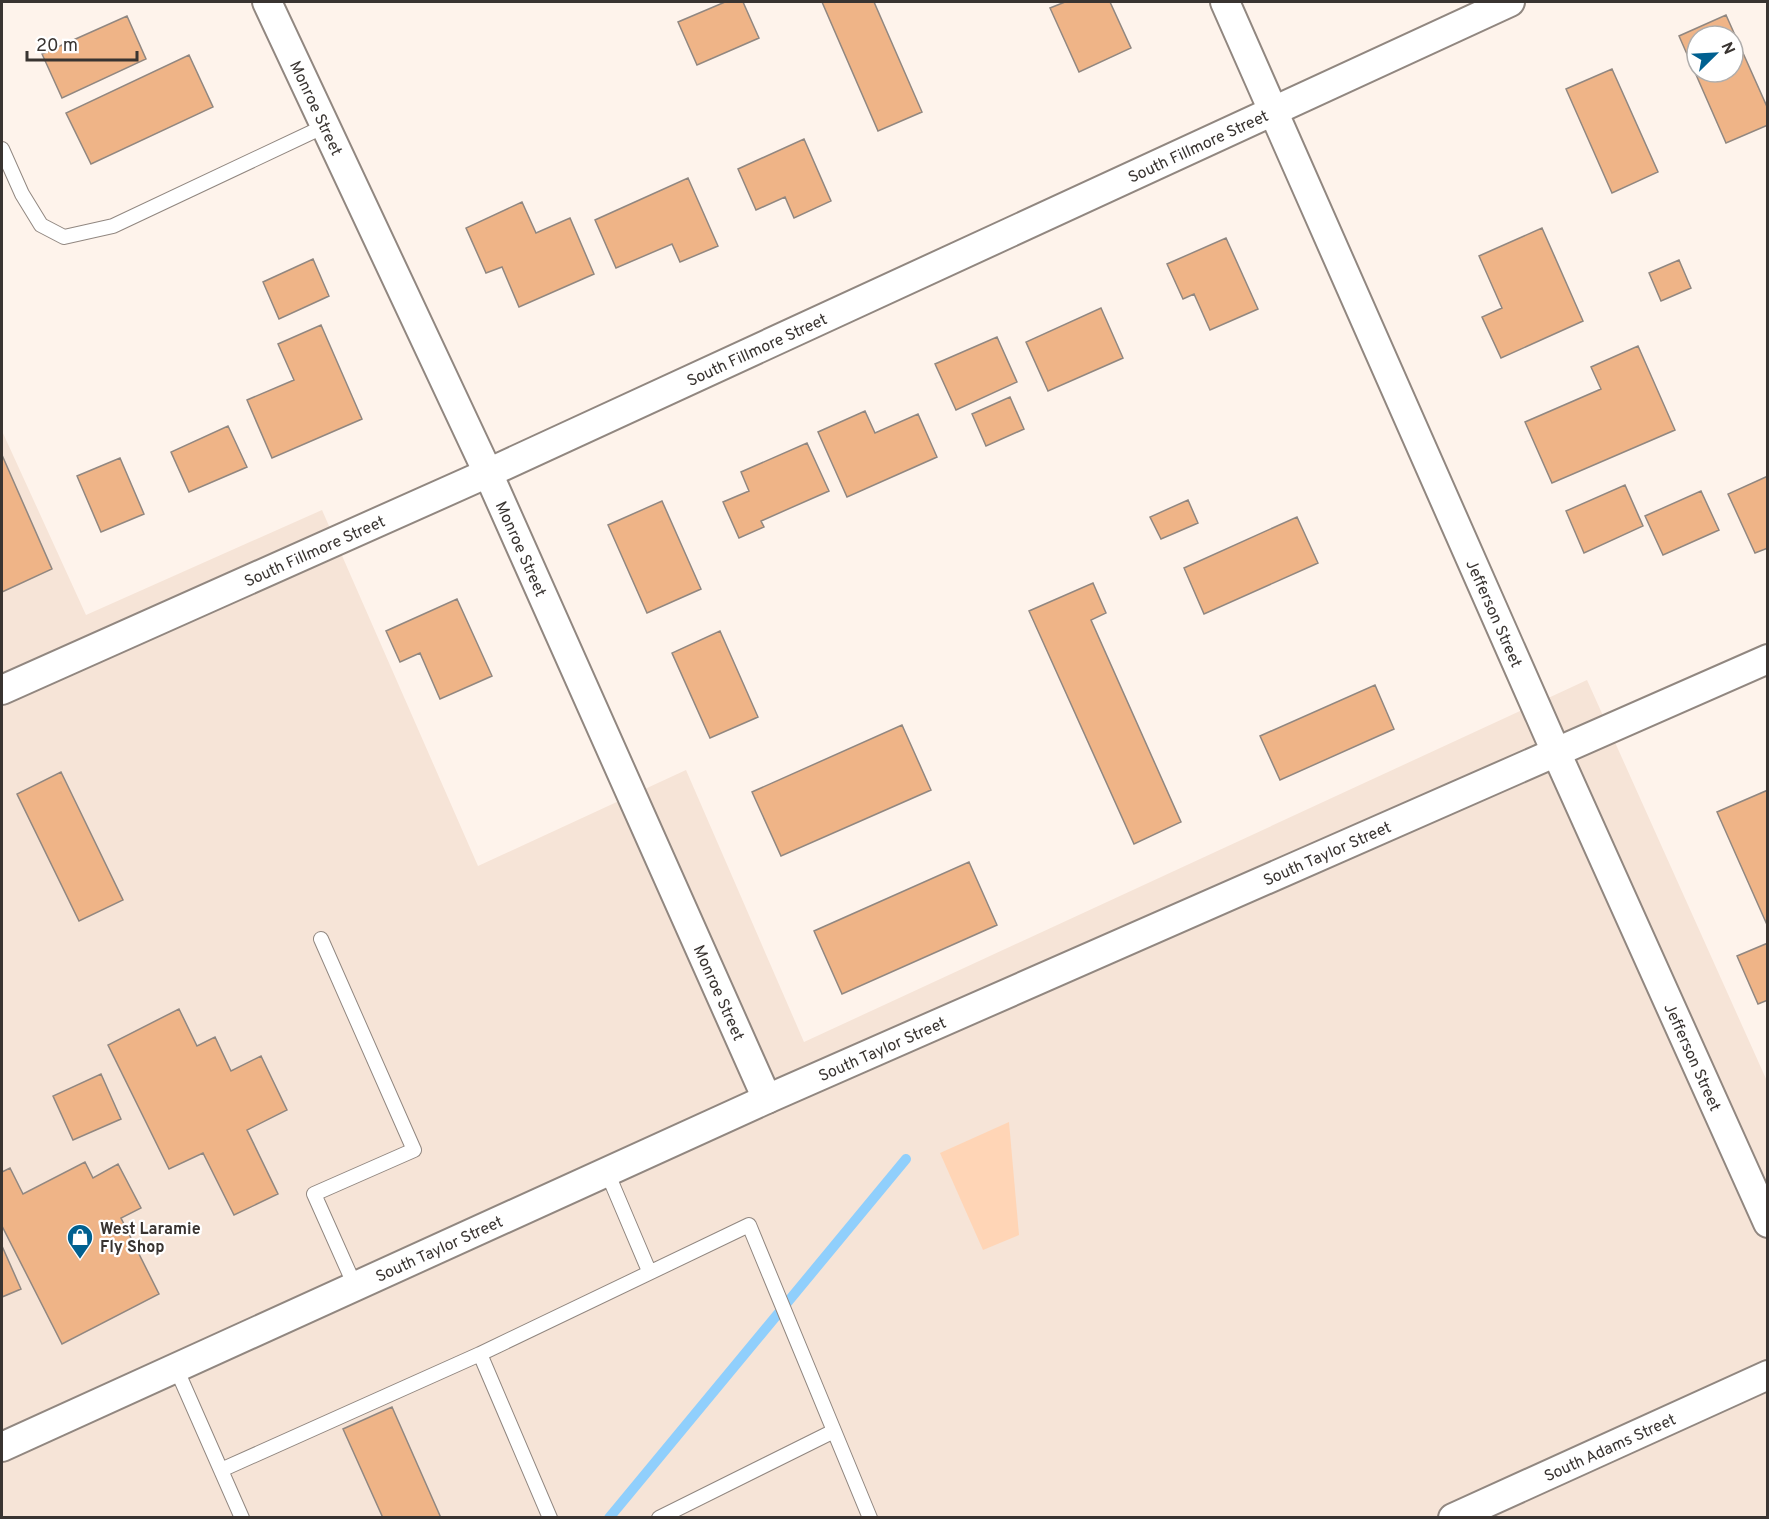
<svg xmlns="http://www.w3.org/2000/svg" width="1769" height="1519" font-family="Overpass,sans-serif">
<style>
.built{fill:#f6e4d7}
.green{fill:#ffd5b6}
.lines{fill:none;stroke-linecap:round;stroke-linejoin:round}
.stream{stroke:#90cffc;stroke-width:10}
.building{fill:#efb487;stroke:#918780;stroke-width:1.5;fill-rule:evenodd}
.service-casing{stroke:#918780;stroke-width:16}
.minor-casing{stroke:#918780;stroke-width:32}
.service{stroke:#fff;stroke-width:14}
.minor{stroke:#fff;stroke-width:28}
.labels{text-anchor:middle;stroke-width:4.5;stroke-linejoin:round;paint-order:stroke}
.street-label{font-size:16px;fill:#393431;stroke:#fff}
.poi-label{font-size:16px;font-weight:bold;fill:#393431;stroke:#fff;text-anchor:start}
</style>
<rect width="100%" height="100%" fill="#fef3eb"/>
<!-- built -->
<path class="built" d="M2,431L86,615L322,510L478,866L686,770L804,1042L1587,680L1767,1081V1517H2Z"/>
<!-- green -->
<path class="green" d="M1009,1122L1019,1235L983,1250L940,1153Z"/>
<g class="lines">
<!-- stream -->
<path class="stream" d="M609,1518L906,1159"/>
</g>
<!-- building -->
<path class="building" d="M725,2H743L759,38L697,65L678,22Z
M822,2H874L922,112L878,131Z
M1065,2H1110L1131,48L1079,72L1050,8Z
M1726,15L1768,109V125L1726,143L1679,36ZM1697,36H1733V72H1697Z
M127,16L146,59L62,98L42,54Z
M189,55L213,107L91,164L66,113Z
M1612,69L1658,172L1612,193L1566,89Z
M804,139L831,201L794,218L785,197L756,210L738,169Z
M688,178L718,246L680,262L672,244L616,268L595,220Z
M522,202L536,233L570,218L594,274L519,307L502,267L486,273L466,228Z
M1542,228L1583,321L1501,358L1482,317L1502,308L1479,256Z
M1226,238L1258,309L1210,330L1194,294L1183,299L1167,264Z
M313,259L329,296L279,319L263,282Z
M1679,260L1691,288L1661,301L1649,273Z
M1101,308L1123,358L1048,391L1026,342Z
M321,325L362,419L272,458L247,400L294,380L278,344Z
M997,337L1017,382L956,410L935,364Z
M1638,346L1675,430L1552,483L1525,422L1601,389L1591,367Z
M1010,397L1024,429L986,446L972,414Z
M865,411L875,433L918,414L937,457L847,497L818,432Z
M228,426L247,467L189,492L171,452Z
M807,443L829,491L761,521L764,527L739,538L723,502L749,491L741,472Z
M2,455L52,569L2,592Z
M120,458L144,514L101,532L77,476Z
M1768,476V548L1755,553L1728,494Z
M1625,485L1643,526L1584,553L1566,511Z
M1701,491L1719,530L1663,555L1645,516Z
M1188,500L1198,523L1161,539L1150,517Z
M662,501L701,589L647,613L608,525Z
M1297,517L1318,563L1204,614L1184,568Z
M1093,583L1106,613L1091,620L1181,822L1134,844L1029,611Z
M457,599L492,676L440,699L420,653L400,662L386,631Z
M720,631L758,717L710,738L672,653Z
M1375,685L1394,729L1280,780L1260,736Z
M902,725L931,790L781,856L752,792Z
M61,772L123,900L79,921L17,794Z
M1768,790V927L1717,812Z
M969,862L997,925L842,994L814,931Z
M1768,943V1000L1758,1004L1737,956Z
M179,1009L197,1046L215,1037L231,1071L261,1056L287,1110L247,1130L278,1194L234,1215L203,1153L169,1169L108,1045Z
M101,1074L121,1119L73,1140L53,1096Z
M85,1162L93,1178L118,1164L141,1208L121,1218L159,1294L62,1344L2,1226V1172L10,1168L23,1194Z
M2,1246L21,1289L2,1297Z
M392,1407L441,1518H383L343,1429Z"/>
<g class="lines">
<!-- service casing -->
<g class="service-casing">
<path id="service" d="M2,149L22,194L41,225L64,237L113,226L325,126
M321,939L414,1150L314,1194L355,1286
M607,1172L649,1271
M480,1354L749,1225L870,1518
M176,1368L242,1518
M221,1470L480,1354L550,1518
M659,1518L834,1431"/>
</g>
<!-- minor casing -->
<g class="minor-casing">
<g id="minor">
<path id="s1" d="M267,2L488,473L767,1099"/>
<path id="s2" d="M1225,2L1556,752L1768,1223"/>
<path id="s3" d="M2,690L488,473L1510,2"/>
<path id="s4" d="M2,1447L767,1099L1768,659"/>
<path id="s5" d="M1453,1518L1768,1375"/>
</g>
</g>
<!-- service -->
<use href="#service" class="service"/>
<!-- minor -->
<use href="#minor" class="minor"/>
</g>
<!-- icons -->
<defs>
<g id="shop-pin" transform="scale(1.35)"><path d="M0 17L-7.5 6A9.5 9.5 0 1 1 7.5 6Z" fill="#006090" stroke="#fff"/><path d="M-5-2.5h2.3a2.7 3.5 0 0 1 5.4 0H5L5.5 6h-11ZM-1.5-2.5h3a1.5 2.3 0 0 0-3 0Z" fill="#fff"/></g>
</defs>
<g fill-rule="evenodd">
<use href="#shop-pin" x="80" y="1237"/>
</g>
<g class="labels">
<!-- street labels -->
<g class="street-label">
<text dy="6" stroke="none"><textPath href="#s1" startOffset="117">Monroe Street</textPath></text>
<text dy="6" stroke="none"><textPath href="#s3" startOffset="1314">South Fillmore Street</textPath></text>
<text dy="6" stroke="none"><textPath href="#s3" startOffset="828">South Fillmore Street</textPath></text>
<text dy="6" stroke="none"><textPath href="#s1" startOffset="603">Monroe Street</textPath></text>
<text dy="6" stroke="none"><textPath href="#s3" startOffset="342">South Fillmore Street</textPath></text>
<text dy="6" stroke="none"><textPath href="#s2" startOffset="668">Jefferson Street</textPath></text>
<text dy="6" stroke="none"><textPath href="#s4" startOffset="1452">South Taylor Street</textPath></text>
<text dy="6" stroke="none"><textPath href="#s1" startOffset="1089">Monroe Street</textPath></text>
<text dy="6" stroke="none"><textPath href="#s4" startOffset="966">South Taylor Street</textPath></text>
<text dy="6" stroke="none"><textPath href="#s2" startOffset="1154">Jefferson Street</textPath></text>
<text dy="6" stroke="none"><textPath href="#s4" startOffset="480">South Taylor Street</textPath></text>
<text dy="6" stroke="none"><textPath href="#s5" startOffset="172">South Adams Street</textPath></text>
</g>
<!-- poi labels -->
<g class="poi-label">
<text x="100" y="1234">West Laramie<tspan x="100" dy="18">Fly Shop</tspan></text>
</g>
</g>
<!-- border -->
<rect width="1769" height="1519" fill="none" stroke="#393431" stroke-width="6"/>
<!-- north arrow -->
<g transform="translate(1715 54) rotate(66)"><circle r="28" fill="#ffffff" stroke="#b0aead" stroke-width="1.5"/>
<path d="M0-4.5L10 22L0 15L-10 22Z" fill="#006090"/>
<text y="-9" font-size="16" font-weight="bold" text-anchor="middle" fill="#393431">N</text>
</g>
<!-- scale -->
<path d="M27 51v9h110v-9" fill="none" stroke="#393431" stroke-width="3"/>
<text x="36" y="51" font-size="18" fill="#393431" stroke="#ffffff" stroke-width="4.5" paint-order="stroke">20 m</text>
</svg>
